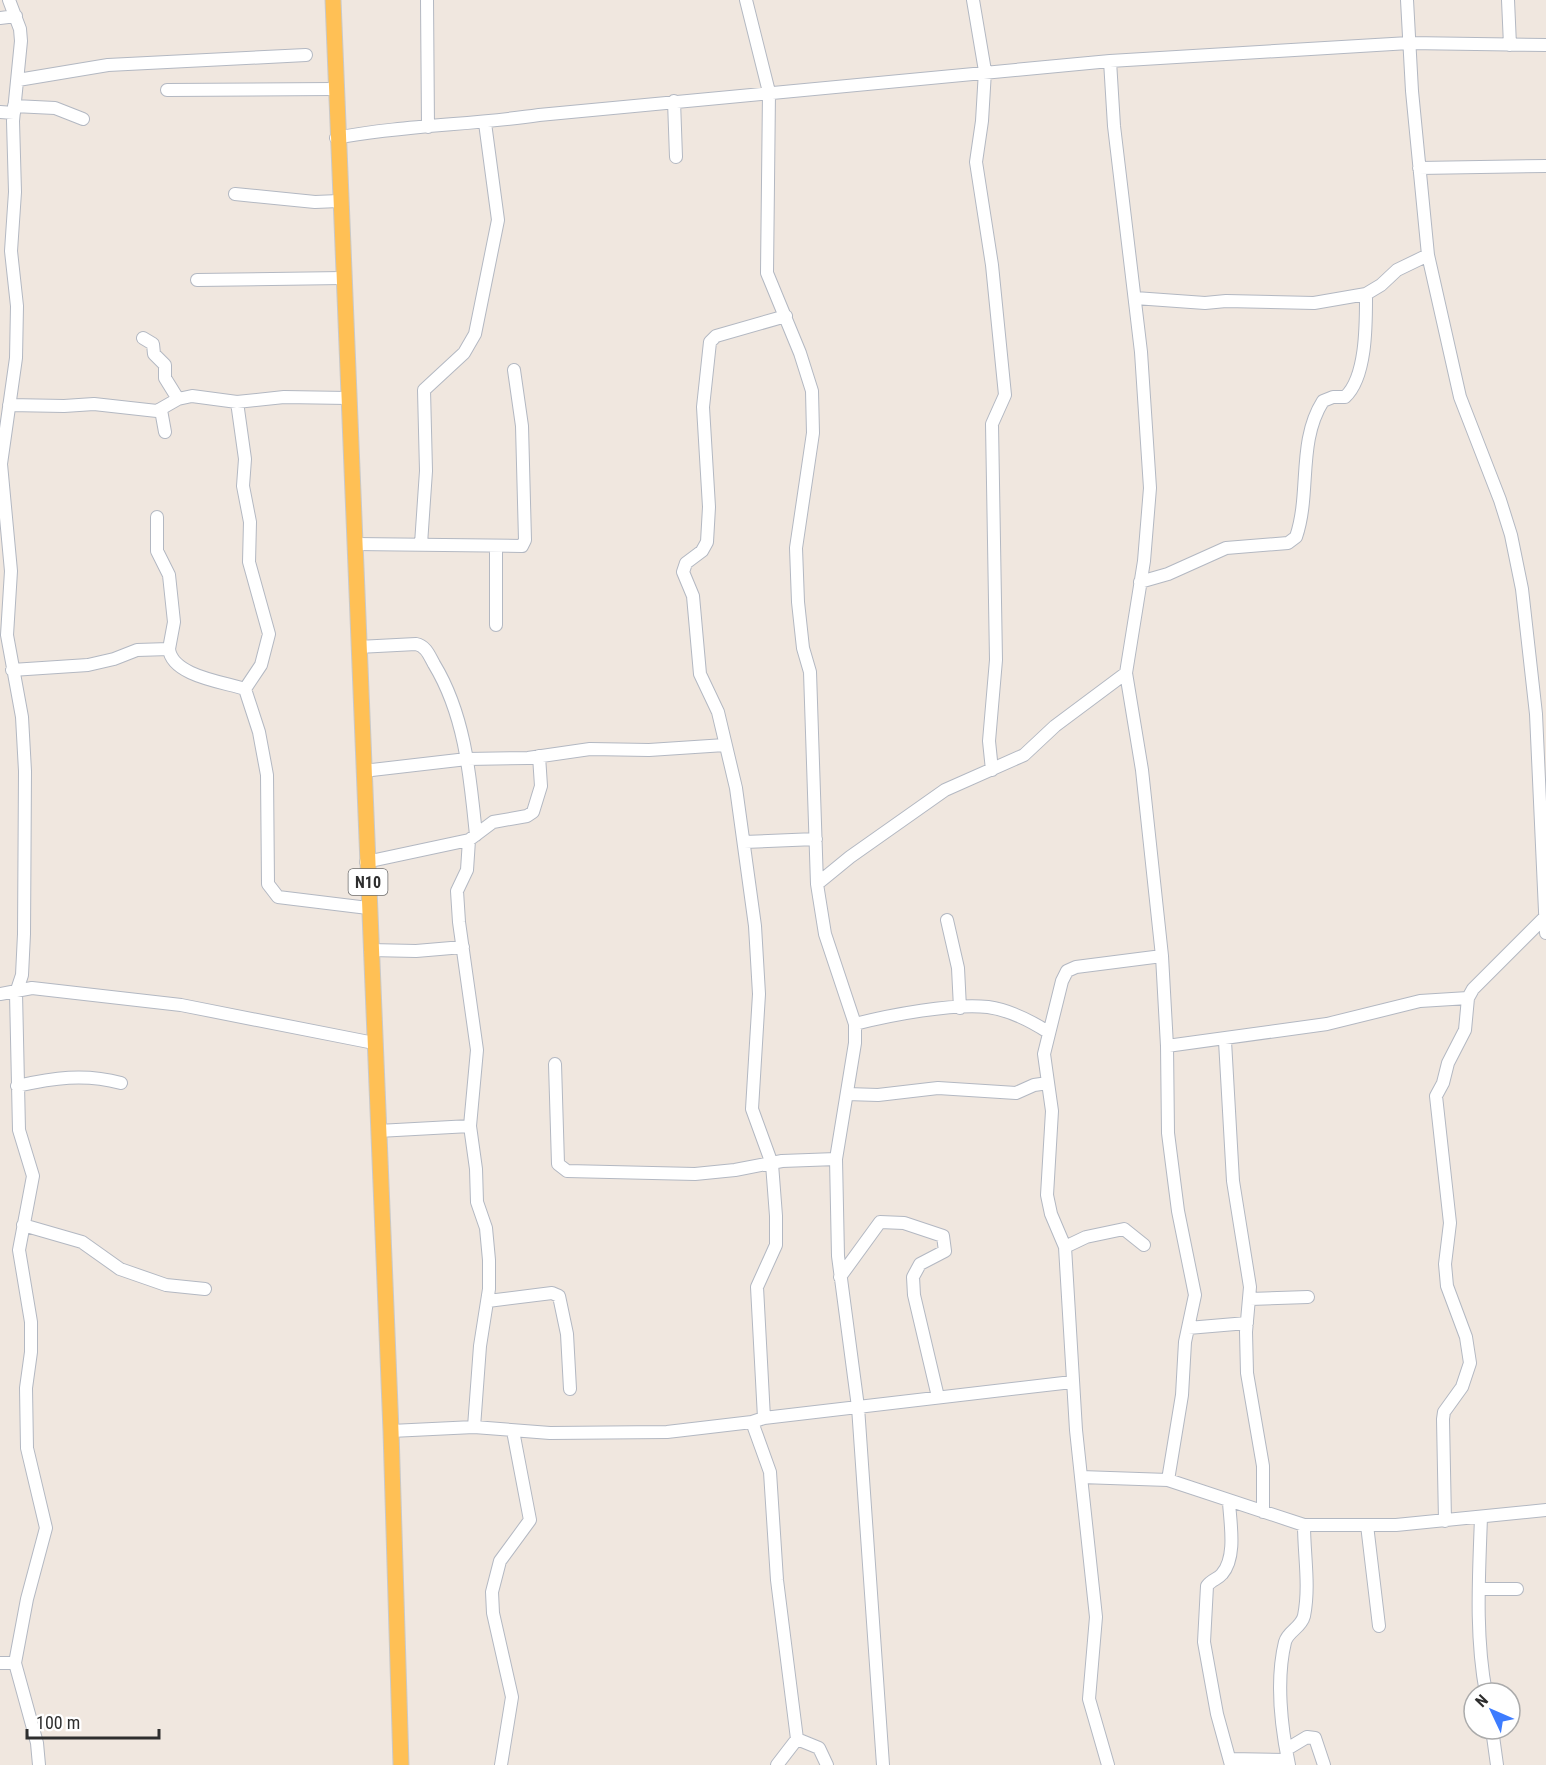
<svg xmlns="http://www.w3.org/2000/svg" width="1546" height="1765" font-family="'Roboto Condensed',sans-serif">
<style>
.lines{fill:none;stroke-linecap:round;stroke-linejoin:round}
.minor-casing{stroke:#b3b8c2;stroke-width:14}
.major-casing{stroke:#c9c9c9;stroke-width:17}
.minor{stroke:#fff;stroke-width:12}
.major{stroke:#ffc055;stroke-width:15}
.labels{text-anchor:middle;stroke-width:6;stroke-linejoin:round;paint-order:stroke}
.shield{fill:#fff;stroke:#6d6d6d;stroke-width:1.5}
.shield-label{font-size:16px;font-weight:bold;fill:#2e2e2e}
</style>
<rect width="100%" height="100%" fill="#f0e7df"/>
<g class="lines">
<!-- minor casing -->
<g class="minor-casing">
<path id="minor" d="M9,0L20,29L21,41L13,121L15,192L11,251L17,306L16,358L1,464L11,571L7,635L22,717L25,771L24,934L22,975L16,993L19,1130L33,1176L19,1250L31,1322V1352L26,1388L27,1448L46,1528L27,1599L15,1663L37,1743L39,1765
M427,0L428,127
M746,0L769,92L767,273L800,353L812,391L813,433L796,548L798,602L803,648L810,672L817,884L825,934L855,1024V1043L836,1159L838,1256L858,1407L883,1765
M973,0L985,71L982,121L976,162L992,265L1005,395L992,424L996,660L989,741L992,770
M1407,0L1412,91L1428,255L1460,397L1500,500L1511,535L1522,589L1536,714L1546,933
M1508,0L1510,45
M0,18L16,16
M18,80L108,65L306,55
M167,90L335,89
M674,101L676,157
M14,106L55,108L83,119
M0,112L14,113
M336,138C403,125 472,125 539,115L1110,61L1409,43L1546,45
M1419,168L1546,166
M235,194L315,202L339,201
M197,280L343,278
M1135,298L1205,303L1226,301L1314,303L1366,294L1381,285L1397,270L1428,255
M143,338L153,344L154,354L165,365V378L178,399
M237,402L245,459L243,486L250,522L249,562L269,634L261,665L245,689L259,732L267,775L268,884L278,897L368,908
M9,405L64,406L94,404L157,411L178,399L192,396L237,402L284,397L348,398
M161,410L165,432
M157,517V551L169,575L174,622L169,649
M355,544L522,546L525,540L522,426L514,370
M421,544L426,471L424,390L464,353L475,334L498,220L485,123
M496,546V625
M1140,582L1168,574L1226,548L1288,543L1296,537C1311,493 1297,442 1323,401L1333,397H1345C1367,377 1366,322 1366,294
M358,647L416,644C426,646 429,655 434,664C465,715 470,775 476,835
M12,670L88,665L114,659L137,650L169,649C172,676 224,682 245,689
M363,771L467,759L528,758L590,749L649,750L725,745
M744,842L816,839
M366,862L469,840L493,822L527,816L533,812L541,786L539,756
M817,884L850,857L945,790L1024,755L1055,726L1126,673
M947,920L958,968L960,1008
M370,950L416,951L463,947
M1162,956L1167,1046L1168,1133L1178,1211L1195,1295L1185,1342L1182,1395L1168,1480
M0,994L32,988L181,1005L374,1043
M855,1024C890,1015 953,1003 988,1007C1009,1010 1031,1021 1048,1032
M1225,1041L1233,1181L1250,1287L1246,1332L1247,1373L1263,1466V1512
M1167,1046L1327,1024L1420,1001L1468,998
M555,1064L558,1164L567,1171L695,1174L735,1170L782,1161L836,1159
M17,1086C53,1078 84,1073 121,1083
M847,1094L878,1095L938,1088L1016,1093L1034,1085L1048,1083
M470,1126L476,1169L477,1202L486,1228L489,1260V1289L480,1346L474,1427
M378,1131L470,1126L477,1050L459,922L457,891L467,870L469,840
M23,1225L82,1242L120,1269L166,1285L205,1289
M1065,1247L1086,1237L1124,1229L1144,1245
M840,1277L880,1222L904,1223L943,1236L945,1251L920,1264L913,1277L914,1295L938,1397
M1250,1299L1308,1297
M488,1301L552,1293L559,1296L567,1334L570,1389
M1188,1328L1247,1323
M764,1418L757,1287L776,1245V1216L772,1164L752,1109L759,994L755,926L736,788L718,712L700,674L693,596L683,572L686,563L702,551L707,542L709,507L703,407L710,342L716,336L786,316
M752,1422L770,1472L777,1580L797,1739L777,1765
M391,1431L474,1427L550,1433L667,1432L752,1422L764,1418L1072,1382
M1081,1477L1168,1480L1304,1525H1396L1546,1510
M1229,1502C1230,1522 1237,1557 1222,1574C1218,1579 1211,1580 1207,1586L1204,1642L1217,1714L1231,1765
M1481,1517C1479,1576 1475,1635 1486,1693
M1445,1521L1443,1419L1444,1412L1462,1387L1470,1363L1466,1337L1447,1286L1445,1264L1450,1223L1436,1096L1443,1083L1448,1063L1465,1030L1468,998L1473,989L1546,916
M1367,1525L1379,1626
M1479,1589H1517
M0,1663H15
M1492,1729L1497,1765
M797,1739L819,1748L827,1765
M1287,1749L1307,1737L1315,1738L1324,1765
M1230,1759L1288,1760
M501,1765L512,1697L493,1613L492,1592L500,1561L530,1520L513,1431
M1108,1765L1089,1699L1096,1617L1076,1430L1065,1247L1051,1214L1047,1195L1052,1111L1044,1054L1062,981L1067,971L1076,967L1162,956L1142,770L1126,673L1144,561L1150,488L1141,352L1114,126L1110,61
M1289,1765C1281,1727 1276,1679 1285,1642C1288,1631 1301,1628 1304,1616C1310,1586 1304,1555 1304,1525"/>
</g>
<!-- major casing -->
<g class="major-casing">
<path id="major" d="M333,0L391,1431L401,1765"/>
</g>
<!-- minor -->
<use href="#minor" class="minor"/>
<!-- major -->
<use href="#major" class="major"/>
</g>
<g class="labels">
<!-- shield labels -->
<rect class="shield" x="348.5" y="869" width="39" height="26" rx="4.5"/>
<g class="shield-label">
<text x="368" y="888">N10</text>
</g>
</g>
<!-- north arrow -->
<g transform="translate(1492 1711) rotate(314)"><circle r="28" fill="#ffffff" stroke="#ababab" stroke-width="1.5"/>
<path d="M0-4.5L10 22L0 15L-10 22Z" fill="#3d7cff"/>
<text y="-9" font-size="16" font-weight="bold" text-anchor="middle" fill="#2e2e2e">N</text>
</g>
<!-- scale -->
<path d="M27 1729v9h132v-9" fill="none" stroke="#2e2e2e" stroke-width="3"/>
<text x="36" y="1729" font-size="18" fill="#2e2e2e" stroke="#ffffff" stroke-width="4.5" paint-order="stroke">100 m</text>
</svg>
